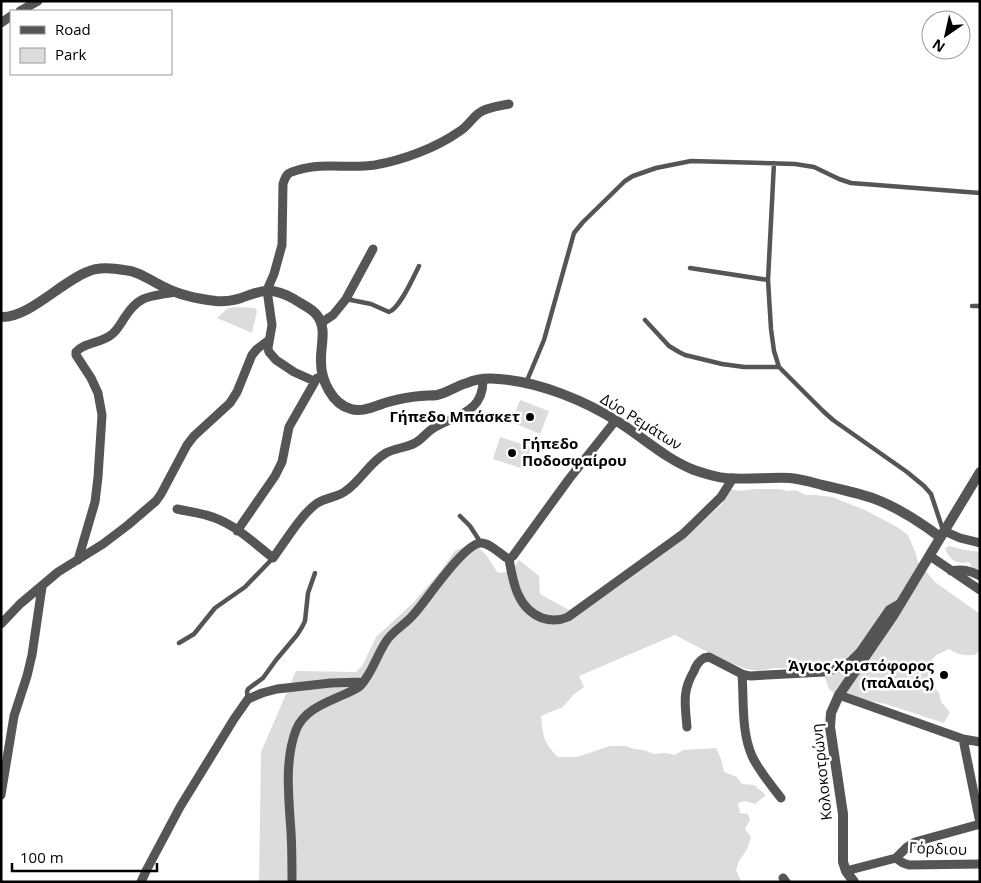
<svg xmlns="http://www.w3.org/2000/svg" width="981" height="883" font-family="'Open Sans',sans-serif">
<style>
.green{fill:#dcdcdc}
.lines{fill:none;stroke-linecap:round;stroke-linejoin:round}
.service{stroke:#555;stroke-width:4.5}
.minor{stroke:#555;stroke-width:9}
.tertiary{stroke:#555;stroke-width:10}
.poi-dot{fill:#000;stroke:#fff;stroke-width:2}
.labels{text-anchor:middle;stroke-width:5;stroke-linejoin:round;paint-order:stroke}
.poi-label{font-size:15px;font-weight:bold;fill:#000;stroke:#fff;text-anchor:end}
.street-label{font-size:15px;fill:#000;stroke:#fff}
</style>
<rect width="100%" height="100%" fill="#fff"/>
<!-- green -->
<path class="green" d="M235,307L255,308L257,311L252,333L217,318L228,308Z
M520,400L549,411L540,434L511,422Z
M500,437L531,447L524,469L493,459Z
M729,489L741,491L755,489H778L788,491L796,490L806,495H816L832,497L867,511L897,527L908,535L916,554L918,562L935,582L980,614V650L975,655C965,656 958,655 949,649L936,655L930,662L928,667V679L939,693L941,702L950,712L944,723L886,704L863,700L844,691L835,694L829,689L824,675L827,667L774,668L759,671L746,669L723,660L675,635L579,676L584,687L573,695L563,707L541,716C543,736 543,742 558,757H577L610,746H626L634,749L644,750L654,754L665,753L675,755L683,750L716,748L721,759L724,772L737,777L742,784L754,785L766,795L755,804L745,801L738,803L740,813L748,814L750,820L745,829L751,837L747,849L739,861L736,870L741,881L740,882H259L261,752L296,671L356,672L362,666L376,637L413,603L439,573L455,551L468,545L479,548L487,556L497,572L502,573L512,570L519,560L539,576L540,594L578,615L625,582L680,542L722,504Z
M949,546L965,550L980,552V574L973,570L969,562C956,565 950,560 945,548Z"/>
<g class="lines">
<!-- service -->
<path class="service" d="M774,163L768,280L771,329L774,351L779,367L823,411L833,420L907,472L924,486L931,494L943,530
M690,268L768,280
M346,299L371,304L389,312C400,308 413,278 419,266
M972,306H980
M645,320L669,346L679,352L685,355L722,364L744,367H779
M526,383L544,340L574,233L583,222L625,181L633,176L656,168L691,161L795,164L814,167L839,179L851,183L980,193
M460,516L470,526L481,543
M179,643L194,634L215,608L245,587L273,558
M248,699L247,692L248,689L263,678L276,660L297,635L302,627L305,621L308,593L315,573"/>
<!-- minor -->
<path class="minor" d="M20,11L38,1
M1,23L11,16
M321,323L333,315L346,299L373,249
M314,381L294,372L276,360L269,352L268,348L272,325L267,290L274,274L282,245L283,184C284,181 285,177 288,174C290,172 295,171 298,170C323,162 349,169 375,165C403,160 436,148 460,131C468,126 472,118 479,113C487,107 500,106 509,104
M177,509C190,512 203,513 215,518C237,526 255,544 273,558C285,542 300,516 316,504C325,497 338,498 347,490C361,480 370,462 386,453C395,448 406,448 415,443C421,440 426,433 432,429C454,415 484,414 483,379
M237,531L275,476L282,462L289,427L317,378
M944,531L960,538L980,543
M930,556L980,590
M509,559C513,582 517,608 542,618C551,621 559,621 568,617L683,534L721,497L733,478
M78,560L95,502L98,477L102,415L98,393L91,378L76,355V352C83,343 101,343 111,335C117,331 121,323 125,317C140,294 150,297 175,292
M951,571C962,569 970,570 980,576
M1,624L20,604L58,572L103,544L128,525L156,501L161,494L187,445L194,436L230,403L237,392L252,355L257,349L269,340
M742,674C744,700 741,731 752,756C759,771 771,785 781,798
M839,695L963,739L980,742
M687,727C685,704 682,691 694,671C696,665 699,661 704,658L709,657L742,674L750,676L824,672L842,667L851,661L860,652L889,610L901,603
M963,739L980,823
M1,795L14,716L27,676L32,655L42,587
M896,858L907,847L915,842L980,824
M846,871L896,858L903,863L909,865L980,864
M783,878L786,882
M141,882L147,869L180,807L234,719L248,699L262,693L277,689L331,683L363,682
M292,882C292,865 292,849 291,832C289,800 284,761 296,730C304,710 325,703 343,695C349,692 355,690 360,686C372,674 377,654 387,640C394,630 406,624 414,614C426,601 464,543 481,543C490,543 499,553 507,558L509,559L513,556L569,479L616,420"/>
<!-- tertiary -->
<path class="tertiary" d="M1,317C29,318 61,282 87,272C97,267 113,268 124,270C139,271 151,281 164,287C179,295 198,299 216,301C251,304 257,278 294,299C301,304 311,308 316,314C328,328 320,346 321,362C321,380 332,404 351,409C363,413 377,405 388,402C399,399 409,397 420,396C426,395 431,396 437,395C447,393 456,386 467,383C476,379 488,378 499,379C540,382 586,401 620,423C645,439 666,459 694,470C704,473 714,477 725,478C747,480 768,477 790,478C801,479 811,482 822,485C840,489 858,493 875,499C899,508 920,522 940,537
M854,882L846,871L843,862V814L830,727L831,713L839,695L893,616L980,472"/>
</g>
<!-- markers -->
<g class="poi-dot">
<circle cx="530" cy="417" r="5"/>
<circle cx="512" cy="453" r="5"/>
<circle cx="944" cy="675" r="5"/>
</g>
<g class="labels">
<!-- poi labels -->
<g class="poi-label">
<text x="520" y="422">Γήπεδο Μπάσκετ</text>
<text x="522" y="449" text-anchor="start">Γήπεδο<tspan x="522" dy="17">Ποδοσφαίρου</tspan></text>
<text x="934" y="671">Άγιος Χριστόφορος<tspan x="934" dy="17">(παλαιός)</tspan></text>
</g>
<!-- street labels -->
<g class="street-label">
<text transform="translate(641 422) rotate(32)" y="5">Δύο Ρεμάτων</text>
<text transform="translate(822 772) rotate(-96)" y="5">Κολοκοτρώνη</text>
<text transform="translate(938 849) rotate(2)" y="5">Γόρδιου</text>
</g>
</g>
<!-- border -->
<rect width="981" height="883" fill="none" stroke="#000000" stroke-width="5"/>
<!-- legend -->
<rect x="10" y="10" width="162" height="65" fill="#ffffff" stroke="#999999"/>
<rect x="20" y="26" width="25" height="8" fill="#555555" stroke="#999999"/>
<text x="55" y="35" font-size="15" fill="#000000">Road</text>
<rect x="20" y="48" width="25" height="15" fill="#dcdcdc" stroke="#999999"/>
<text x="55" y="60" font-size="15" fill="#000000">Park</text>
<!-- north arrow -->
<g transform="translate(946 35) rotate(214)"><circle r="24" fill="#ffffff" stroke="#999999"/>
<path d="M0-4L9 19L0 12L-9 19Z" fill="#000000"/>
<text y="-8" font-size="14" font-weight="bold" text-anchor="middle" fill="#000000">N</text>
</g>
<!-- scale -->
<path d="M12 863v8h145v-8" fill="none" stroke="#000000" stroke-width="2.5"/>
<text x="20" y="863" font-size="15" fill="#000000" stroke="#ffffff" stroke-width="4" paint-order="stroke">100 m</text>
</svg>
